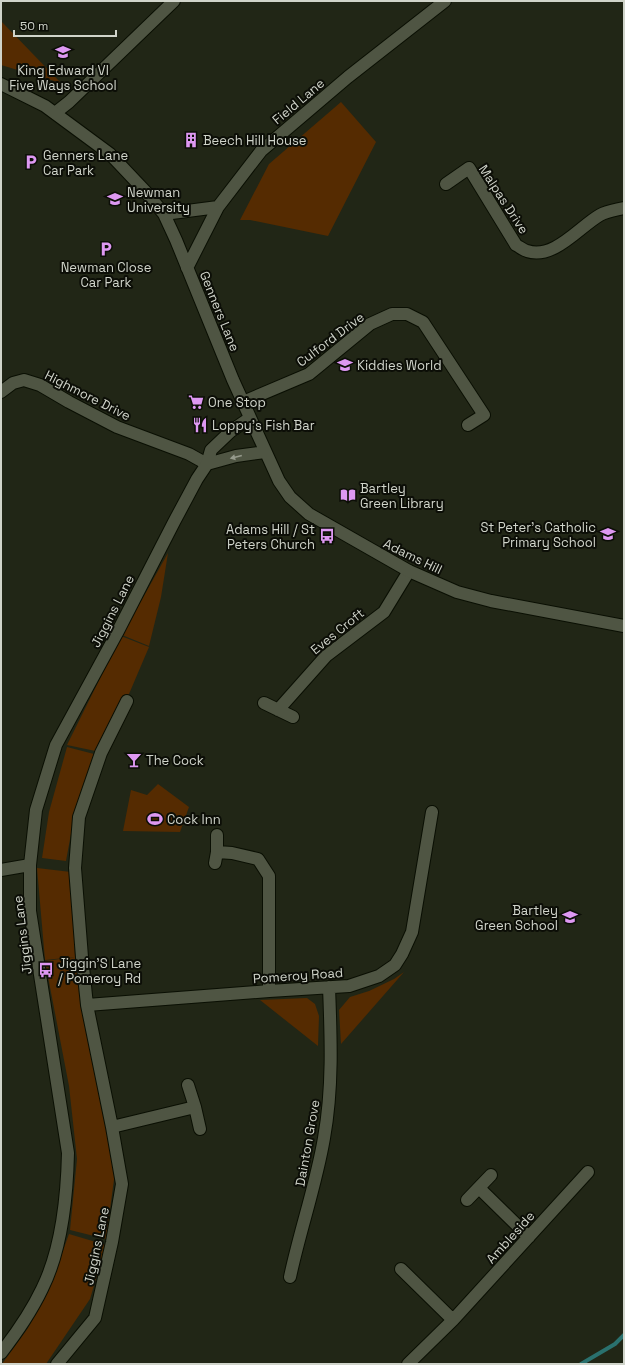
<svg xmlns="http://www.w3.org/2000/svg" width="625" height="1365" font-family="'Space Grotesk',sans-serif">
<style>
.green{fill:#552b01}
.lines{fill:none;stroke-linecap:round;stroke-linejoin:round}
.stream{stroke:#2a716e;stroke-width:4}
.minor-casing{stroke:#0a0f03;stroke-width:14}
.tertiary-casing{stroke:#0a0f03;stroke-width:14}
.minor{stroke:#4f5543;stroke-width:12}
.tertiary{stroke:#4f5543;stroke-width:12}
.oneway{fill:#969b8d}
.labels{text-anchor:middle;stroke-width:4;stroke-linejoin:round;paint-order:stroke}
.poi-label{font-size:13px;fill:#d0d4ca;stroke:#0c0e07;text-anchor:start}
.street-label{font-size:13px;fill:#d0d4ca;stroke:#0c0e07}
</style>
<rect width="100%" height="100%" fill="#212616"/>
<!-- green -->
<path class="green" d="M1,21L61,83L1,65Z
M341,102L376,142L328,236L250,220H240L269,164Z
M168,553L161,597L149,646L122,635Z
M121,636L149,647L126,701L100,752L67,745Z
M67,747L94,754L75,812L66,861L42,858L49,812Z
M158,784L189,807L180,832L123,831L131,790L147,795Z
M37,868L71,872L75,957L45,960Z
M75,957L82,1003L115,1172L106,1239L70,1230L77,1159L69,1086L45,961Z
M404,972L341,1044L339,1010L350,997L369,991L394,979Z
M307,998L315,1004L319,1016L318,1046L260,1000Z
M69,1234L106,1245L90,1299L46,1364H2L28,1328L48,1292Z"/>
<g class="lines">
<!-- stream -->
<path class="stream" d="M581,1364L615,1344L624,1335"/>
<!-- minor casing -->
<g class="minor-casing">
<path id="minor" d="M55,113L69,102L174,1
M446,184L469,168L516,245C520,247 523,250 527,251C554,260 579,227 600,215C607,211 616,210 624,208
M1,392L13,383L24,380L40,385L69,402L117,427L189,454L207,464
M243,402L309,374L370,324L392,314H407L423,322L484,415L468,425
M264,703L293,717
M278,710L326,656L384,612L409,571
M217,852L232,853L258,859L269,876V991
M215,863L217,852V835
M1,870L30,865
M87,1005L269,991L349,986L379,976L395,965L402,954L412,932L432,812
M188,1085L195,1107
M112,1127L195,1107L200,1129
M479,1188L529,1237
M467,1200L491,1175
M401,1269L453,1320
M290,1277C300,1230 316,1185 324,1138C333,1088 331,1038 329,987
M57,1364L95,1318L112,1242L122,1184L112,1127L87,1005L82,957L75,868L79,817L101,753L127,701
M408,1364L453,1320L588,1172"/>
</g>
<!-- tertiary casing -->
<g class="tertiary-casing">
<path id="tertiary" d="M1,84L45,106L110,154L145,191L164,214L176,240L233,380L279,481L290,497L309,514L409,571L457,592L491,601L624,626
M164,214L218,207
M187,268L218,207L261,151L348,77L445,1
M207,464L236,456L265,452
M1,1353C15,1335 32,1310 42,1289C62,1249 67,1197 68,1153L30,911V865L36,810L56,745L117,633L174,522L197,479L207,464L211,450L231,431L250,418"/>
</g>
<!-- minor -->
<use href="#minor" class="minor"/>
<!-- tertiary -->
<use href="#tertiary" class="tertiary"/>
</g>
<!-- one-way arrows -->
<defs><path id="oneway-solid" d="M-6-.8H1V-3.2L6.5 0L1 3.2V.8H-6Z"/></defs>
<use class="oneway" href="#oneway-solid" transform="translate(236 457) rotate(166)"/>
<!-- icons -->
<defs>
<g id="school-bare" transform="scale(1.2)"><path d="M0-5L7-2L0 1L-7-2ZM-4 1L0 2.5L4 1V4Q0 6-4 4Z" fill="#de98f2" stroke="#0c0e07" stroke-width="2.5" paint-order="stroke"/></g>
<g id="building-bare" transform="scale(1.2)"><path d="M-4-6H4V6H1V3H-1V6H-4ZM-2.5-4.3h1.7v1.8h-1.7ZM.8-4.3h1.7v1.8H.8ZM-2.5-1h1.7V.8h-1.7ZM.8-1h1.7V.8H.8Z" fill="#de98f2" stroke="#0c0e07" stroke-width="2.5" paint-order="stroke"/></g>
<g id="parking-bare" transform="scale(1.2)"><path d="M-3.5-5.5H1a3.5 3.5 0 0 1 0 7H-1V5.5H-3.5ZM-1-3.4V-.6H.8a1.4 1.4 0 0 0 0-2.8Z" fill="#de98f2" stroke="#0c0e07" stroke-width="2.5" paint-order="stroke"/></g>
<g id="university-bare" transform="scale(1.2)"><path d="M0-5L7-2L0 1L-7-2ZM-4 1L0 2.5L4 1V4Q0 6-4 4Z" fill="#de98f2" stroke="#0c0e07" stroke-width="2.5" paint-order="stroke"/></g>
<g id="supermarket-bare" transform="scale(1.2)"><path d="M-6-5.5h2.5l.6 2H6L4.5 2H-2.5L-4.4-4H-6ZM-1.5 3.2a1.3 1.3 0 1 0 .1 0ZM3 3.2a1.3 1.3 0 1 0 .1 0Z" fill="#de98f2" stroke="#0c0e07" stroke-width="2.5" paint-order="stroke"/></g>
<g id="restaurant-bare" transform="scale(1.2)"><path d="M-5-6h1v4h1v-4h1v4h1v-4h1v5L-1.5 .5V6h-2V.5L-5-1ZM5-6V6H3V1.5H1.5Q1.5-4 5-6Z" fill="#de98f2" stroke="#0c0e07" stroke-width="2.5" paint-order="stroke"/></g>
<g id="library-bare" transform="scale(1.2)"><path d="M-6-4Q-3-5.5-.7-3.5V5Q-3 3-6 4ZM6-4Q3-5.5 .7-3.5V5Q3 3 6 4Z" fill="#de98f2" stroke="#0c0e07" stroke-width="2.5" paint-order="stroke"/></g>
<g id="bus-bare" transform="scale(1.2)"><path d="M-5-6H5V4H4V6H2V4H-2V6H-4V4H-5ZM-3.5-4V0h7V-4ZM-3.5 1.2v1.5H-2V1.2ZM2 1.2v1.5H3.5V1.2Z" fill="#de98f2" stroke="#0c0e07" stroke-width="2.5" paint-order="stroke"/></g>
<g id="bar-bare" transform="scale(1.2)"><path d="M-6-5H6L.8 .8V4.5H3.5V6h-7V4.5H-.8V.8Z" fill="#de98f2" stroke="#0c0e07" stroke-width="2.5" paint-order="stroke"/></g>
<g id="stadium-bare" transform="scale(1.2)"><path d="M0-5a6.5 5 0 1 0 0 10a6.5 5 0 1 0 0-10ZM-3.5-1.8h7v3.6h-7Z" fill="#de98f2" stroke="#0c0e07" stroke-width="2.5" paint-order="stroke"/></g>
</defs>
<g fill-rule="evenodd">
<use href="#school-bare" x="63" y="52"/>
<use href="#building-bare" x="191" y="140"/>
<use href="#parking-bare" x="31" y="162"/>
<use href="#university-bare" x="115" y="199"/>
<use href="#parking-bare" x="106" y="249"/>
<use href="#school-bare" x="345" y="365"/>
<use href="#supermarket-bare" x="196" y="402"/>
<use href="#restaurant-bare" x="200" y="425"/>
<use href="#library-bare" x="348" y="495"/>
<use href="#school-bare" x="608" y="534"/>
<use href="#bus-bare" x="327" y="536"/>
<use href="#bar-bare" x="134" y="760"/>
<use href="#stadium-bare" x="155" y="819"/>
<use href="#school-bare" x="570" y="917"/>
<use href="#bus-bare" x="46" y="970"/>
</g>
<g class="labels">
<!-- poi labels -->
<g class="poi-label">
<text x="63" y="75" text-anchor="middle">King Edward VI<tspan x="63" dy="15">Five Ways School</tspan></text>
<text x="203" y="145">Beech Hill House</text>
<text x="43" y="160">Genners Lane<tspan x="43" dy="15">Car Park</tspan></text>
<text x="127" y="197">Newman<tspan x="127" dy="15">University</tspan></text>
<text x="106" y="272" text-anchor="middle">Newman Close<tspan x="106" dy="15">Car Park</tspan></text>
<text x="357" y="370">Kiddies World</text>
<text x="208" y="407">One Stop</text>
<text x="212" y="430">Loppy's Fish Bar</text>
<text x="360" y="493">Bartley<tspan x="360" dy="15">Green Library</tspan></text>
<text x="596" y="532" text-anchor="end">St Peter's Catholic<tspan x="596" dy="15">Primary School</tspan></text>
<text x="315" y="534" text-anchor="end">Adams Hill / St<tspan x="315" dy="15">Peters Church</tspan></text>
<text x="146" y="765">The Cock</text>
<text x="167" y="824">Cock Inn</text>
<text x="558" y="915" text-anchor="end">Bartley<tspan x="558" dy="15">Green School</tspan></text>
<text x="58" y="968">Jiggin'S Lane<tspan x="58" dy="15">/ Pomeroy Rd</tspan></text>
</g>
<!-- street labels -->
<g class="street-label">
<text transform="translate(298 101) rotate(-40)" y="5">Field Lane</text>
<text transform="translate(504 199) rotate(57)" y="5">Malpas Drive</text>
<text transform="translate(220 311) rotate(68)" y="5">Genners Lane</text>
<text transform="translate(330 339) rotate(-37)" y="5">Culford Drive</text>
<text transform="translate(88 395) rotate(27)" y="5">Highmore Drive</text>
<text transform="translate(413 556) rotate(26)" y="5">Adams Hill</text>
<text transform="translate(112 611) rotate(-63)" y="5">Jiggins Lane</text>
<text transform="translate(337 631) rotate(-39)" y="5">Eves Croft</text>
<text transform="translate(22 935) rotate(-97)" y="5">Jiggins Lane</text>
<text transform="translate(298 975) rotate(-4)" y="5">Pomeroy Road</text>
<text transform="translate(307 1143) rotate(-80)" y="5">Dainton Grove</text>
<text transform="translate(510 1237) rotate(-48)" y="5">Ambleside</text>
<text transform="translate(96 1246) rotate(-78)" y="5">Jiggins Lane</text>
</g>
</g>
<!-- border -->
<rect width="625" height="1365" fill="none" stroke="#d0d4ca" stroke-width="4"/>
<!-- scale -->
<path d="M14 30v6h102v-6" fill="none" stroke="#d0d4ca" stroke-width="2"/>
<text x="20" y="30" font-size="12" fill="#d0d4ca" stroke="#0c0e07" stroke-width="3" paint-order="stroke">50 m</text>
</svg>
